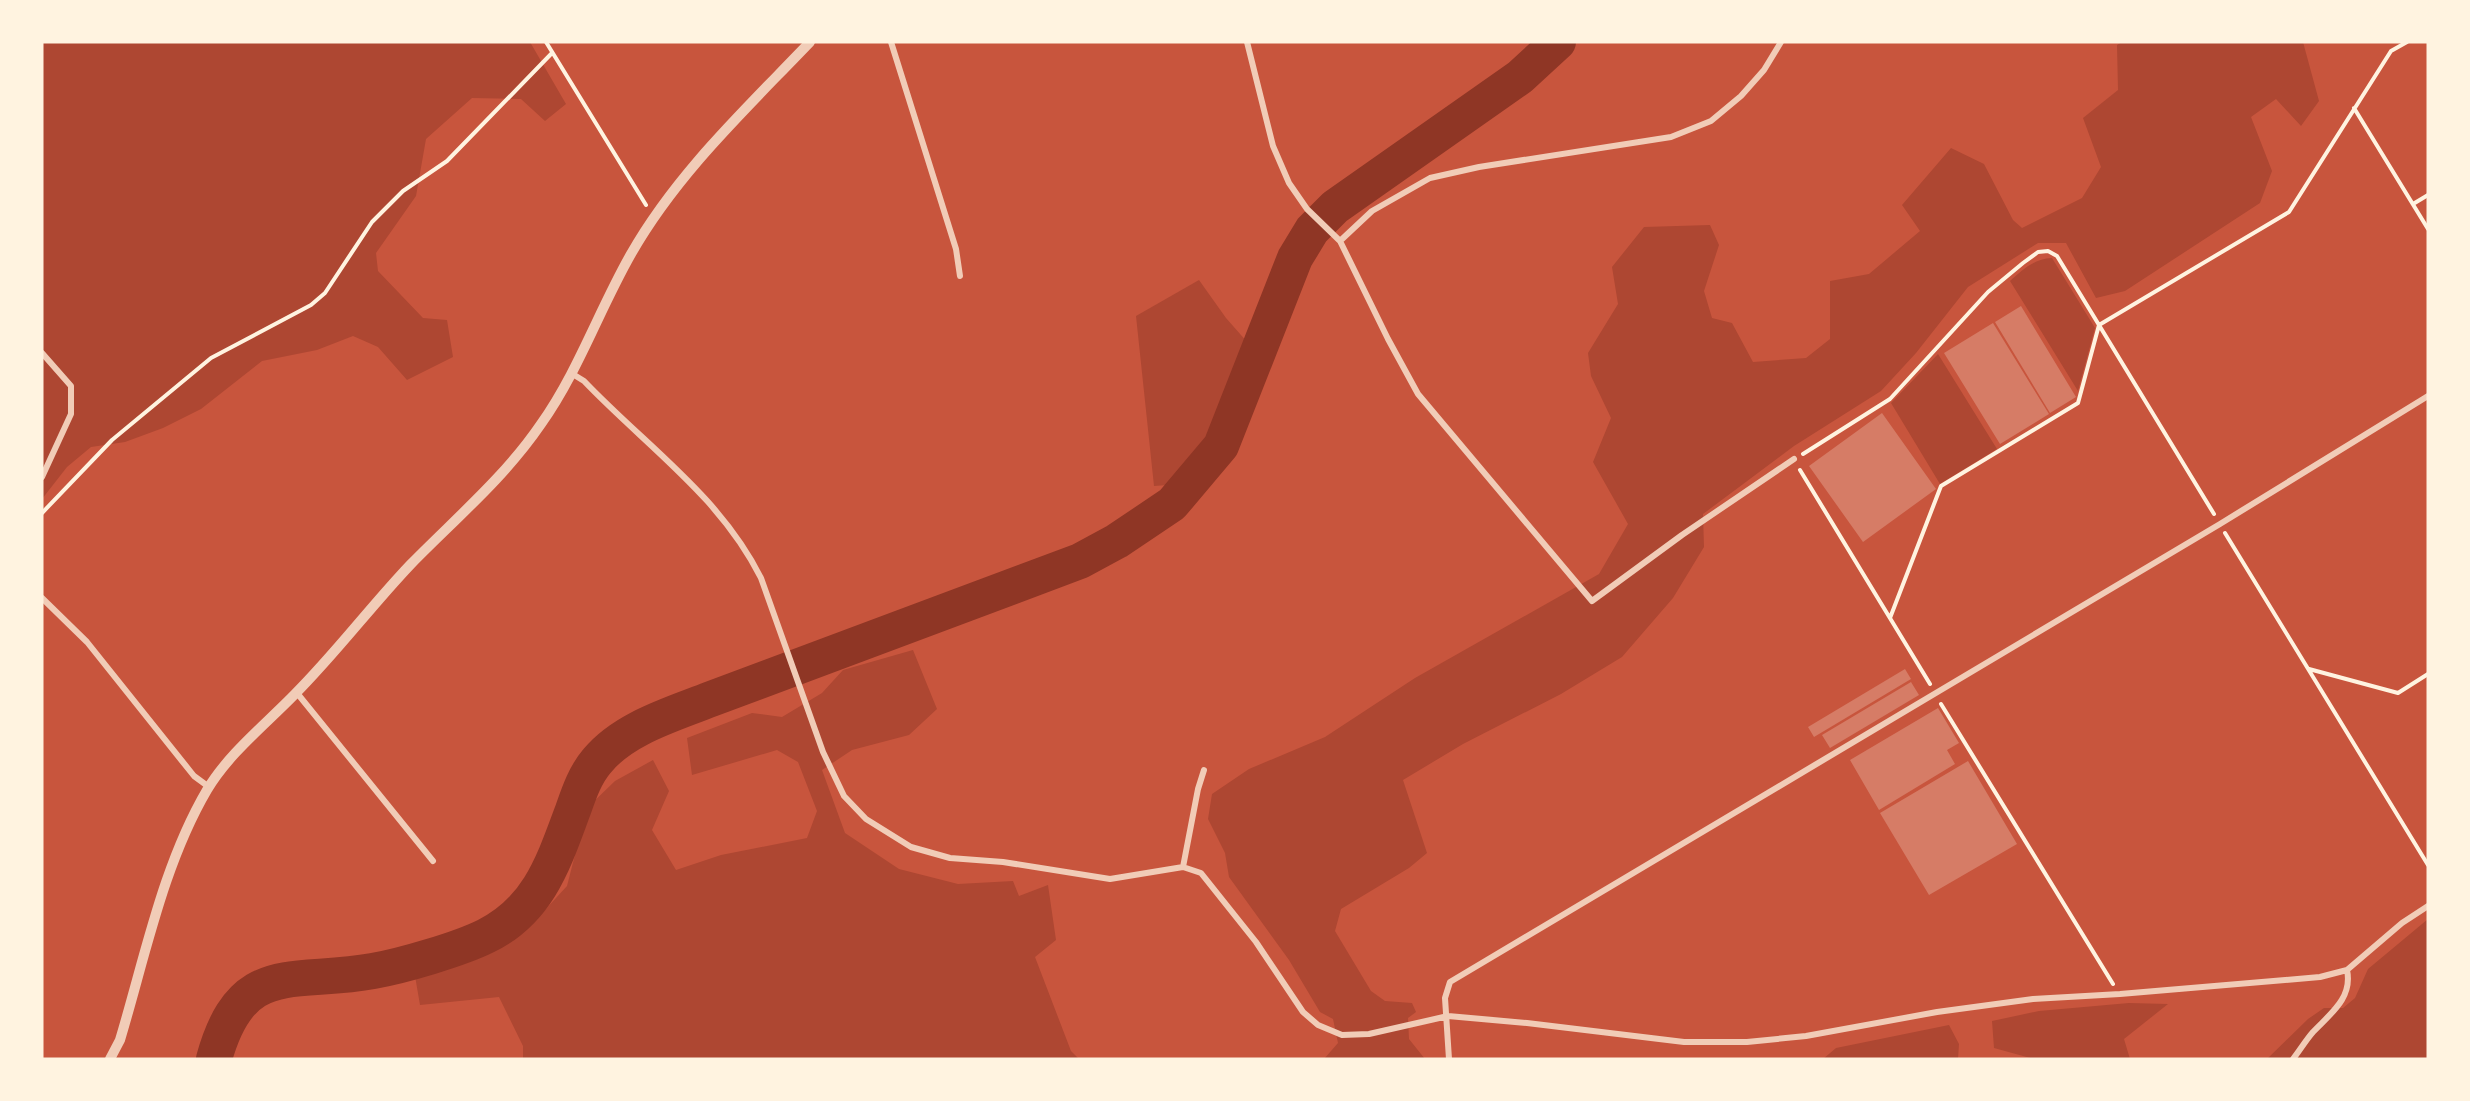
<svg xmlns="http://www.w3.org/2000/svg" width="2470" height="1101" font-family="'Source Sans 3',sans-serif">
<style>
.green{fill:#ae4732}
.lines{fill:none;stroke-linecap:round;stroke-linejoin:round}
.river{stroke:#8f3625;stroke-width:36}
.building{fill:#d67c66}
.path{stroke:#fff3e0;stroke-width:4}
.minor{stroke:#f1ccb7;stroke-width:6}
.tertiary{stroke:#f1ccb7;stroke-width:10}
</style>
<rect width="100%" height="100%" fill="#c8553d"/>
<!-- green -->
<path class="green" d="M42,42H530L566,104L545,121L521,99L472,98L426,139L416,196L376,253L378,271L423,318L447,320L453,357L407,380L378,347L353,336L317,350L262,361L201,409L163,428L125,442L91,447L67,467L42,499Z
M2122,42H2303L2319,101L2301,126L2276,99L2251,117L2272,171L2260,203L2125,291L2096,298L2066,243H2038L1968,287L1916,353L1881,391L1794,446L1703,514L1704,547L1673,598L1622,657L1561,694L1463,744L1403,780L1427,853L1409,868L1341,909L1335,931L1371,991L1385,1001L1412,1003L1416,1012L1408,1018L1409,1039L1425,1059H1324L1338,1043L1333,1019L1320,1012L1289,960L1229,877L1225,853L1208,819L1212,794L1249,769L1325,737L1415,678L1599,574L1628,524L1593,462L1611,418L1591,376L1588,353L1618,304L1612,267L1644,227L1710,225L1719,245L1704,291L1712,318L1732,323L1753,362L1806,358L1830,339V281L1869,274L1920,231L1902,205L1951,148L1984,164L2013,220L2022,228L2082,198L2101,167L2083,118L2118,90L2117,45Z
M2052,258L2095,328L2078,391L2010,281C2023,269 2034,259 2052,258Z
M1199,280L1226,318L1248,343C1225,401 1214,441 1168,485L1154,486L1136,316Z
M1938,354L1997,449L1940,484L1891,403Z
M913,650L937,709L909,735L852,750L822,770L845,833L899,869L958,884L1013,881L1019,896L1048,885L1056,940L1035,957L1071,1051L1079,1059H523V1046L499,997L420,1005L415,976L482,956L533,923L567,886L587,808L615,781L653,760L669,791L652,830L676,870L721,855L807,838L817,811L798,762L777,750L692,775L687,738L752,713L782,717L822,693L843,670Z
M2428,919V1059H2267L2308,1019L2324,1008H2343L2355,998L2368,969Z
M2129,1003L2168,1004L2124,1039L2130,1059H2034L1994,1048L1992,1021L2039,1011Z
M1949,1025L1959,1044L1958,1059H1823L1836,1048Z"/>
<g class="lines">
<!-- river -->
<path class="river" d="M214,1059C242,958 292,986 373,971C402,966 460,949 486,936C539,910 554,861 573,810C579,793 585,775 597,761C624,728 673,714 711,699L1080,561L1117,541L1172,504L1221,446L1295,258L1312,230L1335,207L1520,77L1558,42"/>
</g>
<!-- building -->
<path class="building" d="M2021,306L2076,397L2050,413L1995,322Z
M1993,323L2049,414L2000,444L1944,353Z
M1882,413L1936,489L1863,542L1809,466Z
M1905,669L1911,679L1814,737L1808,727Z
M1911,682L1919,695L1830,748L1822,735Z
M1938,708L1959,743L1947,750L1955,764L1879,810L1850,760Z
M1968,761L2017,844L1929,895L1880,813Z"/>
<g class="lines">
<!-- path -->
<path class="path" d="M546,42L646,205
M2354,108L2428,229
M2413,204L2428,195
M1803,454L1890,399L1988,292L2023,263L2038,252L2048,251L2057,256L2214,514
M1800,470L1930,684
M42,513L112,440L211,358L311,305L325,293L372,222L403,191L447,161L552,53
M2225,533L2428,865
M1890,618L1941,486L2078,403L2099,325L2289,212L2391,51L2407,42
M2309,669L2398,693L2428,674
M1941,704L2113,984"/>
<!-- minor -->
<path class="minor" d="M891,42L956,249L960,276
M1247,42L1273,146L1289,183L1307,209L1340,241L1388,339L1418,394L1592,601L1682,535L1794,459
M1340,241L1372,211L1430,178L1479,167L1671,137L1711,121L1741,96L1764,70L1781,42
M42,353L71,386V414L42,477
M571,373L584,381C646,446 720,496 761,578L823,752L844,796L866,819L911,847L950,858L1003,862L1110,879L1183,867L1201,873L1256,942L1303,1012L1318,1025L1342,1035L1369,1034L1448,1016L1527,1023L1684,1042H1747L1806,1036L1937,1012L2033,999L2120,994L2320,977L2347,970
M42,598L87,642L194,776L209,787
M297,693L433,861
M1183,867L1198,789L1204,770
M1449,1059L1445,998L1450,982L2220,524L2428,396
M2293,1059C2300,1050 2306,1040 2313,1032C2330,1014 2353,998 2347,970L2402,923L2428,906"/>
<!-- tertiary -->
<path class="tertiary" d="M110,1059L120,1040C145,957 163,865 207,790C229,753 266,724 295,694C336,653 371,606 411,564C455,519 505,477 541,424C578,372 599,310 631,254C677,173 746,109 810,42"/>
</g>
<!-- border -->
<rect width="2470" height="1101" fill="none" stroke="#fff3e0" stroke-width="87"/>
</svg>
